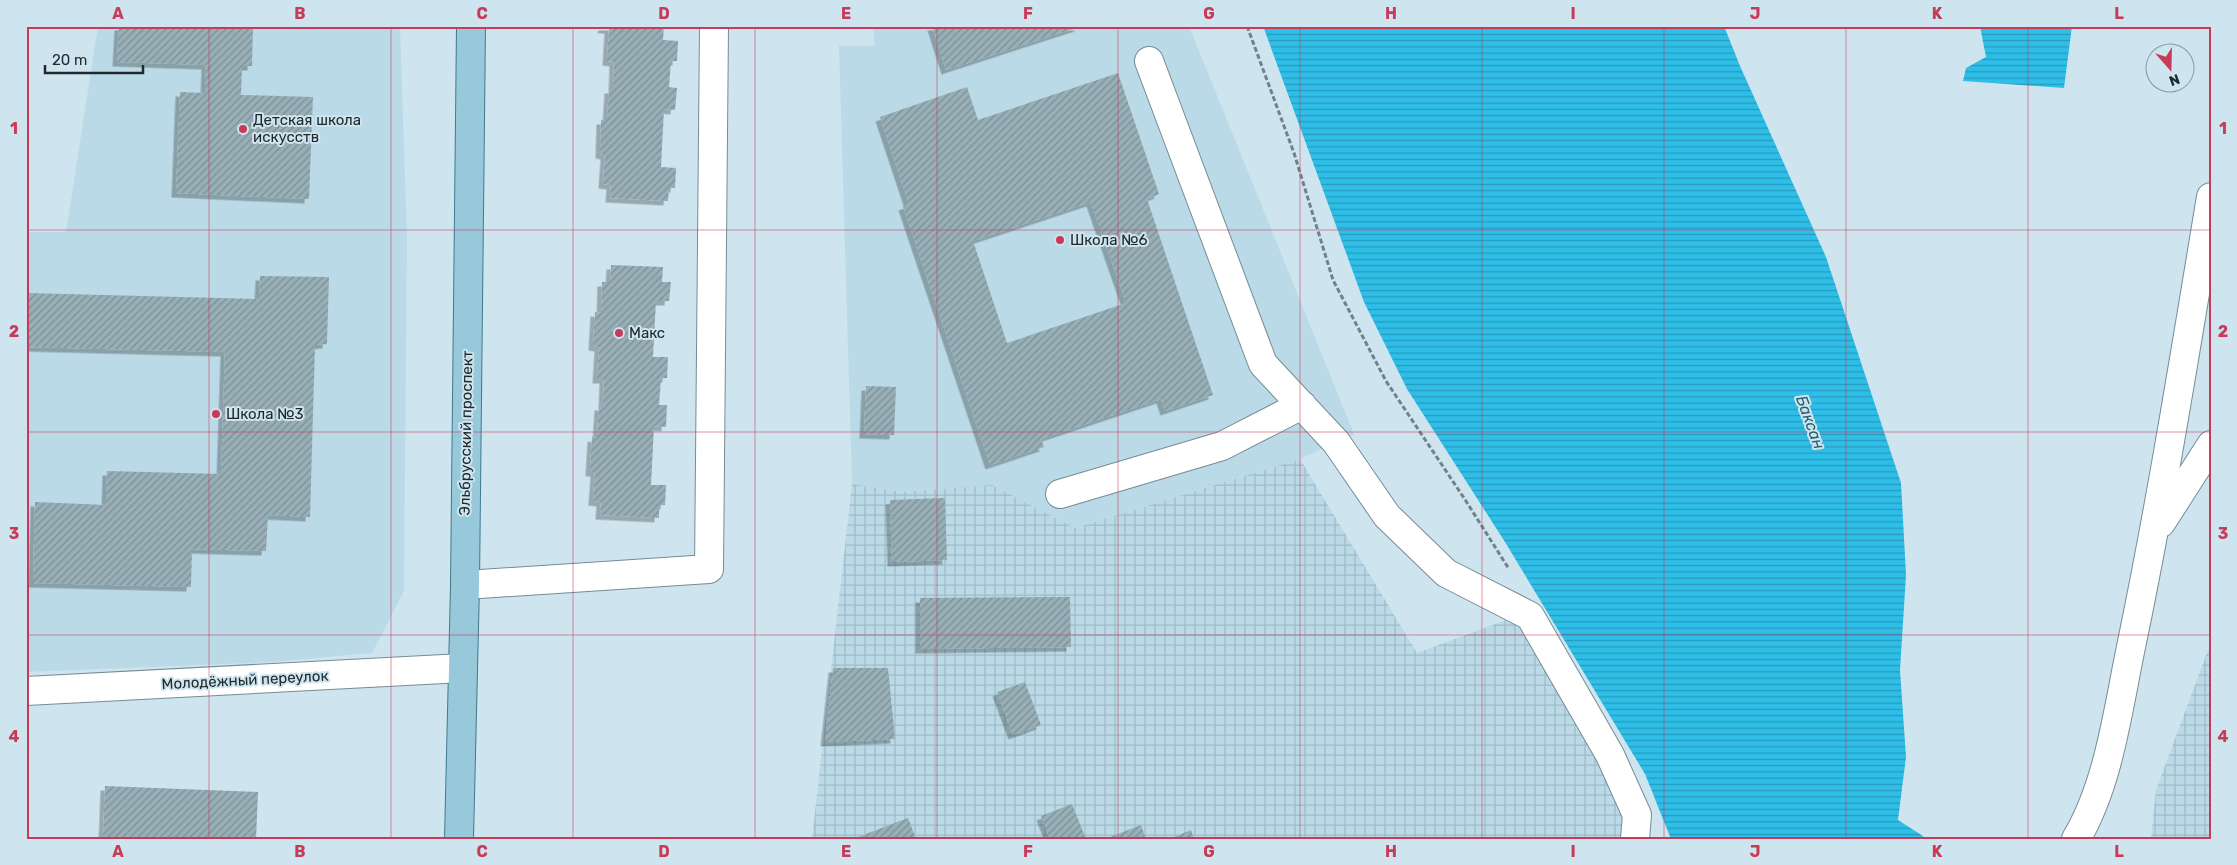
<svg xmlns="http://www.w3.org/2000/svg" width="2237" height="865" font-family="Rubik,sans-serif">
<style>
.built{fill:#bbdae7}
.industrial{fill:url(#industrial-grid)}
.water{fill:url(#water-rules)}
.building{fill:url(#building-hatch);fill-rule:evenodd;filter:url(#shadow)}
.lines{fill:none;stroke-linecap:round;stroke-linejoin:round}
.minor-casing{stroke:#768c94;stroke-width:30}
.major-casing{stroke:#407a8d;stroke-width:30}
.path{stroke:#728288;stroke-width:3;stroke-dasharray:5 2.5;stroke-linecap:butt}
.minor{stroke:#fff;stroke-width:28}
.major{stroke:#97c9da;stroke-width:28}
.grid{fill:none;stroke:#c93958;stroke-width:1;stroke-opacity:0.55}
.poi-dot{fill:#c93958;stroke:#cee5ef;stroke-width:2}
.labels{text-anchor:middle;stroke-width:4;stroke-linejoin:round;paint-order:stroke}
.poi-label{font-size:15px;fill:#20292c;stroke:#cee5ef;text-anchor:start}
.street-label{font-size:15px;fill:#20292c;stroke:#cee5ef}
.water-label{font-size:16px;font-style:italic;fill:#285e70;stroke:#cee5ef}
.neatline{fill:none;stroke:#c93958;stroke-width:2}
.grid-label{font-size:16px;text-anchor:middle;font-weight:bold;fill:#c93958}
</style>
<defs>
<pattern id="industrial-grid" width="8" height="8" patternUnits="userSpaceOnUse" patternTransform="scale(1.25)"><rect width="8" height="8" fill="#bbdae7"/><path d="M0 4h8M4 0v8" fill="none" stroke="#a0bbc6"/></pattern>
<pattern id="water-rules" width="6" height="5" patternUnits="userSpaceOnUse" patternTransform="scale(1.25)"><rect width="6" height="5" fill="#2ebee7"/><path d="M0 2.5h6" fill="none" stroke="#279abb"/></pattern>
<pattern id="building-hatch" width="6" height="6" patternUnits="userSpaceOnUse" patternTransform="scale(1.25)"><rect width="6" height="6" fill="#98afb7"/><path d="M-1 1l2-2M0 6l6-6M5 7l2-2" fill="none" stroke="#7c8e95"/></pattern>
<filter id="shadow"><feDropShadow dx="-4.5" dy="4.5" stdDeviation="0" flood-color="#0004"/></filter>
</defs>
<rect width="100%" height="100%" fill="#cee5ef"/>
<!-- built -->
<path class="built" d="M98,26H400L407,236L404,591L372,653L272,662L26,672V232H66Z
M873,26H1189L1354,434L1300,459L1075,528L992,486L902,492L852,484L839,46H875Z"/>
<!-- industrial -->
<path class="industrial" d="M1300,459L1417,653L1517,616L1596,752L1622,813V839H812L852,484L902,492L992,485L1075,528Z
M2211,642V839H2151L2156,790Z"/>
<!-- water -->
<path class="water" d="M1263,26H1724L1740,66L1826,257L1901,483L1906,575L1900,670L1906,757L1898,820L1923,836L1924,839H1671L1645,774L1505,542L1407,389L1364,302Z
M1980,26H2072L2064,88L1963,81L1966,68L1986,57Z"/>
<!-- building -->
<path class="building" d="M119,26H253L252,66H242L241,95L313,97L309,199L176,193L180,92L205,93L206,65L117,62Z
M603,26H664L663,40L678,41L677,61H671L669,87L677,88L675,110L664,109L661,167L676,168L675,188H669L668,201L610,198L611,185L603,184L605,155L600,154L601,120H607L609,89H613L614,62L607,61L609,29H602Z
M932,26H1079V27L946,70Z
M1118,73L1159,194L1147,199L1213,395L1165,411L1161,399L1041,439L1044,447L990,465L903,206L909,204L880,117L967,87L978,120ZM1091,202L1126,303L1007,343L973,241Z
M611,265L663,267L662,282H671L669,301H656L653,357H668L667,378H661L659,405H667L666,427L654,426L651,485H666L665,505H659V518L600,515L601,502L593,501L595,472H590L592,437L597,438L599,406H603L604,379H597L599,347L593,346L595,312L601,313L602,282H610Z
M260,276L329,277L327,344L315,345L310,517L268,515L266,551L192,549L191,587L33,583L35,502L106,505L107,471L221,474L225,352L26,347V293L259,299Z
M866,386L896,387L894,435L864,434Z
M945,498L947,560L892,562L890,500Z
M1070,597L1071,647L920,649V598Z
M833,668H888L895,739L825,742Z
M1025,682L1041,725L1013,735L997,692Z
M105,786L258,792L256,839L103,838Z
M1072,804L1086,839H1050L1041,816Z
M908,818L916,839H853Z
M1141,825L1146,839H1105Z
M1191,830L1194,839H1169Z"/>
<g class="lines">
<!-- minor casing -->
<g class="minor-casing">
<path id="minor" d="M1149,61L1263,364L1336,442L1387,516L1446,573L1530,616L1610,755L1637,815L1635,839
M1060,494L1222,446L1302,405
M2161,523L2211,445
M465,585L709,569L714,26
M26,691L463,668
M2076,839C2109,784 2118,709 2131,647C2162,498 2186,347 2211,197"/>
</g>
<!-- major casing -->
<g class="major-casing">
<path id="major" d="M459,839L465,585L471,26"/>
</g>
<!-- path -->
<path class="path" d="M1247,26L1294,153L1333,280L1386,381L1464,498L1509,569"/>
<!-- minor -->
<use href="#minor" class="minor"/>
<!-- major -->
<use href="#major" class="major"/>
</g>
<!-- grid -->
<path class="grid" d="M209,26V839M391,26V839M573,26V839M755,26V839M937,26V839M1118,26V839M1300,26V839M1482,26V839M1664,26V839M1846,26V839M2028,26V839M26,230H2211M26,432H2211M26,635H2211"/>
<!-- markers -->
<g class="poi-dot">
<circle cx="243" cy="129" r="5"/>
<circle cx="1060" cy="240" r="5"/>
<circle cx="619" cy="333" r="5"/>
<circle cx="216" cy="414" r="5"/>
</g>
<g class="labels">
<!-- poi labels -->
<g class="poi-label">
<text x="253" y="125">Детская школа<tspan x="253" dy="17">искусств</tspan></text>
<text x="1070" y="245">Школа №6</text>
<text x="629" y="338">Макс</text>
<text x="226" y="419">Школа №3</text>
</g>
<!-- street labels -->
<g class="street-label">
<text transform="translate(466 433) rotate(-89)" y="5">Эльбрусский проспект</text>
<text transform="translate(245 680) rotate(-3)" y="5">Молодёжный переулок</text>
</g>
<!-- water labels -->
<g class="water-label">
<text transform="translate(1811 422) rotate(70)" y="6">Баксан</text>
</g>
</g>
<!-- border -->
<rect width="2237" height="865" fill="none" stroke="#cee5ef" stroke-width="55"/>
<!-- north arrow -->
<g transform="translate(2170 68) rotate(160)"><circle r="24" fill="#cee5ef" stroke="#889aa1"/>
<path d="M0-4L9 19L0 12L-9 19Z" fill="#c93958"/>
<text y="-8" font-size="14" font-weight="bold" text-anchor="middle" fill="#20292c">N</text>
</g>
<!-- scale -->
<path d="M45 65v8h98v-8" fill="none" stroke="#20292c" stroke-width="2.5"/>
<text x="52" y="65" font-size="15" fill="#20292c" stroke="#cee5ef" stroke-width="4" paint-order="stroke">20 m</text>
<rect x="28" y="28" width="2182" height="810" class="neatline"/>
<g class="grid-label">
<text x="118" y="19">A</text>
<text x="300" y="19">B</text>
<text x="482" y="19">C</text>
<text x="664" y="19">D</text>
<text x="846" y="19">E</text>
<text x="1028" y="19">F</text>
<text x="1209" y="19">G</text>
<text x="1391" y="19">H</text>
<text x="1573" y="19">I</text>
<text x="1755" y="19">J</text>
<text x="1937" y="19">K</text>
<text x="2119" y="19">L</text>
<text x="14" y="134">1</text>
<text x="2223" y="134">1</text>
<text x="14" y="337">2</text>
<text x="2223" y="337">2</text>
<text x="14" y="539">3</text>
<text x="2223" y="539">3</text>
<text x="14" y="742">4</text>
<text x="2223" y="742">4</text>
<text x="118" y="857">A</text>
<text x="300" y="857">B</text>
<text x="482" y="857">C</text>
<text x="664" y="857">D</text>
<text x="846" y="857">E</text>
<text x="1028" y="857">F</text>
<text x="1209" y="857">G</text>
<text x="1391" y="857">H</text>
<text x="1573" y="857">I</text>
<text x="1755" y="857">J</text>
<text x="1937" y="857">K</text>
<text x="2119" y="857">L</text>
</g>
</svg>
